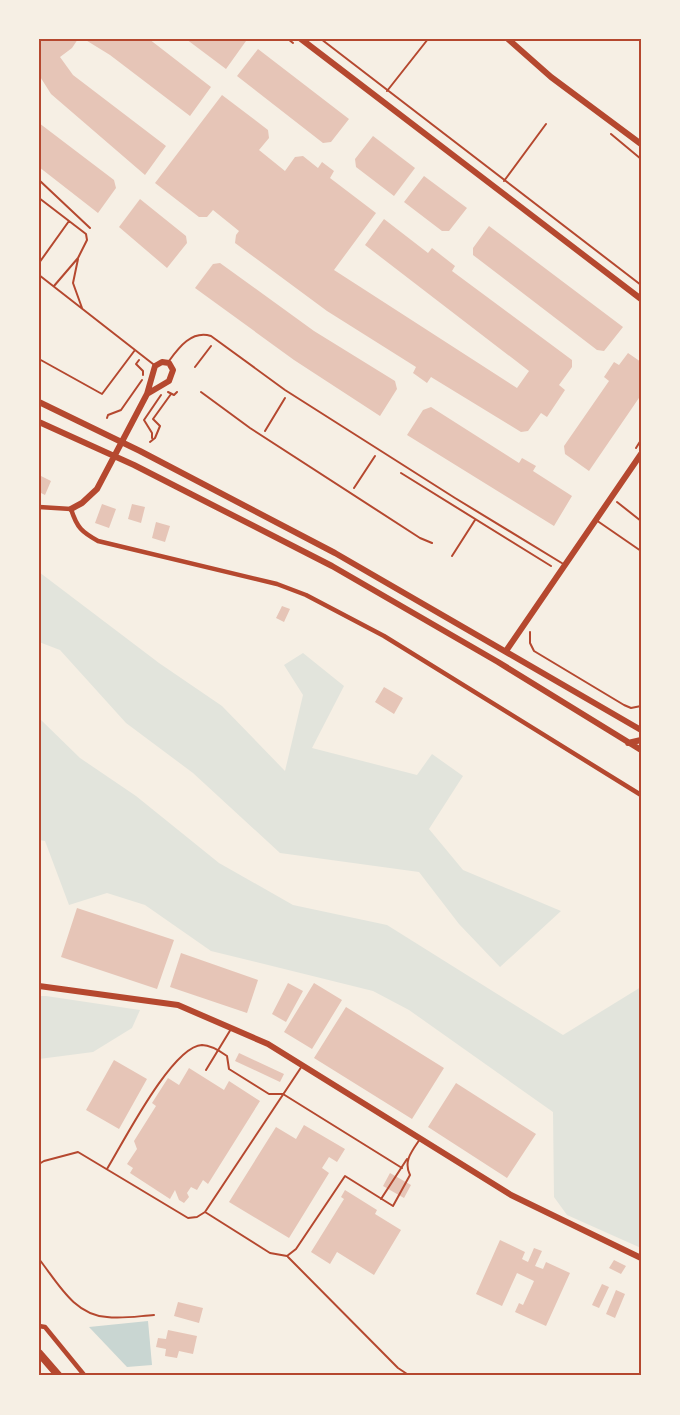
<svg xmlns="http://www.w3.org/2000/svg" width="680" height="1415" font-family="Commissioner,sans-serif">
<style>
.green{fill:#e2e4dc}
.water{fill:#c9d6d2}
.building{fill:#e6c5b7}
.lines{fill:none;stroke-linecap:round;stroke-linejoin:round}
.path{stroke:#b5482f;stroke-width:2}
.service{stroke:#b5482f;stroke-width:2}
.minor{stroke:#b5482f;stroke-width:4.5}
.tertiary{stroke:#b5482f;stroke-width:6}
.motorway{stroke:#b5482f;stroke-width:8}
.neatline{fill:none;stroke:#b5482f;stroke-width:2}
</style>
<rect width="100%" height="100%" fill="#f6efe4"/>
<!-- green -->
<path class="green" d="M39,572L159,663L222,706L285,771L303,695L284,665L303,653L344,686L312,748L417,775L432,754L463,776L429,829L463,870L561,911L500,967L459,924L419,872L280,853L193,773L126,723L60,650L39,642Z
M39,718L80,758L136,796L219,863L293,905L387,925L563,1035L641,987V1248L567,1215L554,1197L553,1112L409,1010L373,991L211,951L145,905L107,893L69,905L45,841L39,840Z
M39,996H46L140,1010L132,1028L93,1052L39,1059Z"/>
<!-- water -->
<path class="water" d="M148,1321L152,1365L127,1367L89,1327Z"/>
<!-- building -->
<path class="building" d="M39,39H78L72,48L60,57L73,75L166,146L145,175L51,94L39,75Z
M84,39H149L211,87L190,116L110,55Z
M186,39H244L246,41L226,69Z
M258,49L349,119L331,142L323,143L237,76Z
M222,95L268,130L269,138L259,150L285,171L295,157L303,156L318,168L322,162L334,171L330,178L376,213L334,270L517,388L529,371L365,245L384,219L428,253L432,248L455,266L452,271L572,360V367L559,385L565,390L547,417L541,413L528,431L521,432L431,377L427,383L413,373L416,367L327,311L235,243L236,235L239,231L213,210L207,217H199L155,183Z
M39,123L114,180L116,188L98,213L39,167Z
M373,136L415,168L394,196L356,167L355,159Z
M424,176L467,208L449,231H442L404,202Z
M140,199L186,236L187,243L167,268L119,227Z
M489,226L623,327L604,351L597,350L473,255V248Z
M220,263L314,331L395,381L397,389L380,416L294,360L195,288L213,264Z
M628,353L641,362V395L589,471L565,454L564,446L609,381L604,377L614,362L619,365Z
M431,407L519,463L522,458L536,466L533,471L572,496L554,526L407,435L423,410Z
M39,475L51,481L45,495L39,492Z
M102,504L116,509L109,528L95,523Z
M132,504L145,507L141,523L128,519Z
M156,522L170,526L165,542L152,538Z
M282,606L290,609L284,622L276,618Z
M384,687L403,698L394,714L375,702Z
M77,908L174,940L157,989L61,957Z
M181,953L258,980L247,1013L170,987Z
M288,983L303,991L286,1022L272,1014Z
M314,983L342,1000L312,1049L284,1032Z
M346,1007L444,1068L412,1119L314,1058Z
M239,1053L284,1074L280,1082L235,1061Z
M114,1060L147,1079L119,1129L86,1110Z
M189,1068L224,1090L229,1081L260,1101L208,1184L203,1180L197,1190L191,1187L187,1193L189,1197L184,1203L179,1200L175,1190L170,1199L130,1173L133,1168L127,1164L137,1149L134,1141L156,1106L152,1103L168,1078L179,1085Z
M456,1083L536,1134L507,1178L428,1127Z
M304,1125L345,1149L337,1162L329,1157L322,1168L329,1173L289,1238L229,1202L276,1127L296,1139Z
M390,1173L411,1185L404,1198L383,1186Z
M345,1190L377,1210L375,1214L401,1230L374,1275L337,1252L330,1264L311,1252L344,1199L341,1197Z
M500,1240L525,1252L522,1259L528,1262L534,1248L542,1251L535,1266L543,1269L546,1262L570,1273L546,1326L515,1312L519,1303L523,1305L534,1281L517,1273L502,1306L476,1294Z
M614,1260L626,1266L621,1274L609,1268Z
M602,1284L609,1287L599,1308L592,1305Z
M616,1290L625,1294L615,1318L606,1314Z
M178,1302L203,1308L199,1323L174,1316Z
M168,1330L197,1336L193,1354L179,1351L177,1358L165,1356L166,1349L156,1347L158,1338L166,1339Z"/>
<g class="lines">
<!-- path -->
<path class="path" d="M288,39L293,43
M321,39L641,285
M387,91L428,39
M611,134L641,159
M39,180L90,228
M504,181L546,124
M139,360L136,364L143,371V375
M195,367L211,346
M168,392L174,395L177,392
M107,418L108,415L121,410L142,380
M265,431L285,398
M152,438V433L144,420L161,395
M150,442L155,438L160,426L153,419L171,394
M636,448L641,440
M401,473L551,566
M354,488L375,456
M617,502L641,521
M452,556L475,520
M530,632V643L534,651L624,705L631,708L641,706"/>
<!-- service -->
<path class="service" d="M39,198L86,234L87,240L78,258L54,286
M78,259L73,283L82,308
M39,263L69,221
M39,275L153,364
M39,359L102,394L135,350
M169,361C179,347 192,330 211,336L285,390L455,498L565,565
M201,392L250,428L420,538L432,543
M596,520L641,551
M206,1070L231,1029
M39,1164L44,1161L78,1152L188,1218L197,1217L205,1212L302,1066
M107,1169C123,1143 172,1046 202,1045C211,1045 220,1051 227,1056L229,1069L269,1094H283L402,1168
M381,1199L407,1159
M205,1212L270,1253L287,1256L296,1249L345,1176L393,1206L410,1175C403,1161 412,1151 420,1139
M288,1257L398,1368L410,1376
M39,1259C58,1283 74,1315 107,1317C122,1319 139,1316 154,1315"/>
<!-- minor -->
<path class="minor" d="M39,507L71,509C77,528 82,532 98,541L277,584L306,595L384,636L641,795
M39,1326L45,1327L85,1376"/>
<!-- tertiary -->
<path class="tertiary" d="M301,39L641,299
M508,39L551,77L641,144
M39,402L140,451L335,553L641,730
M39,422L134,465L332,566L498,662L641,750
M71,509L82,503L97,489L147,394L155,366L162,362L169,363L173,370L169,381L147,394
M506,651L641,454
M628,743L641,740
M39,986L178,1005L268,1044L511,1195L641,1258"/>
<!-- motorway -->
<path class="motorway" d="M39,1353L59,1376"/>
</g>
<!-- border -->
<rect width="680" height="1415" fill="none" stroke="#f6efe4" stroke-width="81"/>
<rect x="40" y="40" width="600" height="1334" class="neatline"/>
</svg>
